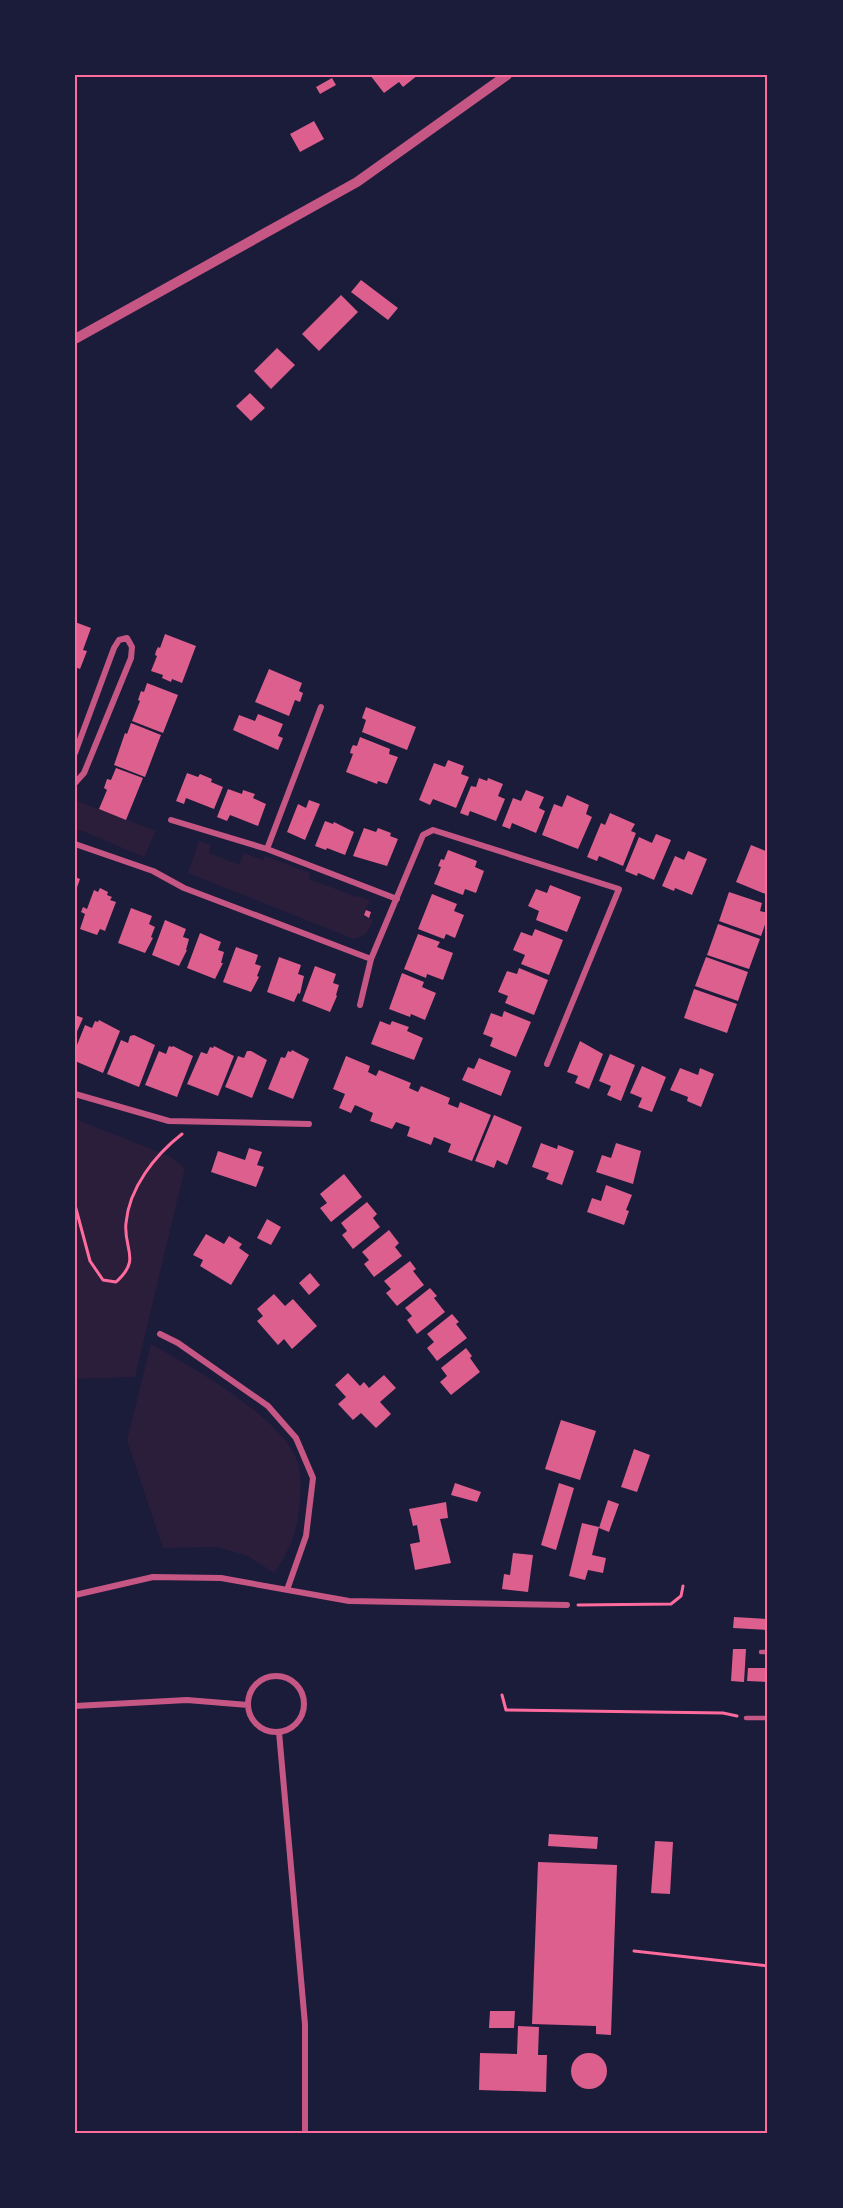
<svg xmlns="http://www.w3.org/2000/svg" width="843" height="2208" font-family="Overpass,sans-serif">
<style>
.green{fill:#2a1e3b}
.building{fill:#dd5f8e}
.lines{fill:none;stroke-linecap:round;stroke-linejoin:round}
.path{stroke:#ff6b9d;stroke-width:3}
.service{stroke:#c65784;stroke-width:4.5}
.minor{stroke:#c65784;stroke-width:6}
.tertiary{stroke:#c65784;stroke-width:10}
.neatline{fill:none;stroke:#ff6b9d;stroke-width:2}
</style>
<rect width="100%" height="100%" fill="#1b1b3a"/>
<!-- green -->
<path class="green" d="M75,800L156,831L144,857L75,828Z
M199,841L211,845L209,853L239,865L244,853L263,860L265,856L310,873L309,879L357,897L358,896L370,900L363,916L373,919C369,931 367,936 354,939L188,873Z
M75,1119L169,1156L185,1168L135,1377L75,1379Z
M151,1344C190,1366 292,1422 299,1468C303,1488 299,1527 290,1545C286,1555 280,1564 274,1573L248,1556L217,1547L163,1548L127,1440Z"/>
<!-- building -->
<path class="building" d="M370,75H418L403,87L399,82L384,93Z
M332,78L336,85L320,94L316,87Z
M314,121L324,139L300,152L290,134Z
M361,280L398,308L388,320L351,292Z
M341,295L358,312L319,351L302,334Z
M277,348L295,365L271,389L254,371Z
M250,393L265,408L251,421L236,406Z
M75,622L91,628L83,650L87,651L80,669L75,667Z
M165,634L196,646L182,683L172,679L171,682L162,678L163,675L151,671L157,656L155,655L156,651L158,647L160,648Z
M269,669L302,683L299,691L303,693L300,702L295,700L289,716L255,702Z
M147,683L178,695L163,733L132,721L140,701L138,700L141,691L144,692Z
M366,707L416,727L407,750L362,732L366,720L362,718Z
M258,714L283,724L278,736L283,738L278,750L233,730L239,715L255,721Z
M131,723L161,735L145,777L114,765L125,733L127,734Z
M360,737L390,749L389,754L398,757L387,784L378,781L377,784L346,772L353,754L350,753L351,749L353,745L357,746Z
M448,760L464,766L461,774L469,777L456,808L433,799L430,805L419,800L434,763L445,767Z
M116,768L143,778L126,820L99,809L107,790L104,788L107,779L111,780Z
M187,773L198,777L200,774L212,779L211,782L223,787L214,809L186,798L184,804L176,801Z
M479,778L487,781L488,778L503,784L498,796L505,799L496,821L470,811L468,816L460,813L471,786L476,787Z
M228,789L242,794L243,790L255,794L253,798L266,804L258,826L230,815L227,821L217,817Z
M526,790L544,797L539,808L545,811L536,833L512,823L510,829L502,826L513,798L521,801Z
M567,795L589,805L586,814L592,817L578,849L542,835L554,804L562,807Z
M309,800L320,804L305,840L287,832L298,804L306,808Z
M610,813L635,824L631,831L636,833L623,866L599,856L597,861L587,857L601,823L605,825Z
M325,821L333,824L334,822L354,832L345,855L327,848L326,850L315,846Z
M364,828L376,832L378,828L391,833L390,836L398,839L387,866L353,856Z
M656,834L671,840L654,880L638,873L637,876L625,871L639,837L652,843Z
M751,845L768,852V895L736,882Z
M448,850L477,861L475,867L484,871L476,893L465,889L463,895L434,884L441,867L438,866L441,859L444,860Z
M688,851L707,859L692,895L675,888L674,891L662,886L675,856L684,860Z
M75,877L80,879L75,893Z
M550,885L581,897L567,932L536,920L539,911L528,906L536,889L547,893Z
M100,888L108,892L107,895L112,897L110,900L116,902L105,931L100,929L97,935L80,929L85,914L81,912L83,907L87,909L94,890L98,892Z
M729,892L762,903L760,911L768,913V916L761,936L719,921Z
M432,894L457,904L454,911L464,915L455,938L446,934L444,939L418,929Z
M131,908L152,916L149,924L155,927L151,937L153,938L145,953L118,943Z
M366,910L371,912L369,918L364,915Z
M165,920L186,929L183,937L189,939L186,950H187L179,966L152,955Z
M718,924L760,939L749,969L707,955Z
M535,929L563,940L549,975L521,964L525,955L513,950L521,932L532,936Z
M200,933L221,942L218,950L224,952L221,963H223L215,979L187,968Z
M418,934L440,942L437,947L453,953L443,980L427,974L426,978L404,969Z
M236,947L258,955L255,964L261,966L257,976L259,977L251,992L223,982Z
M279,957L301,965L298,974L304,976L300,994L298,993L294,1002L267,992Z
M706,957L748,972L738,1001L695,986Z
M315,966L336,974L333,983L339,985L336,995L337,996L330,1012L302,1001Z
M519,968L548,980L534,1015L505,1003L508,996L498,992L507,971L517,974Z
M402,973L424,982L422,987L436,993L425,1020L411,1014L410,1017L389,1009Z
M694,989L737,1004L727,1033L684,1018Z
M504,1011L531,1022L516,1057L490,1046L493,1038L483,1034L491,1013L502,1017Z
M75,1015L83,1018L75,1036Z
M99,1020L120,1031L103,1073L75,1061V1050L85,1025L92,1028L95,1021L98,1022Z
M380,1021L390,1025L392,1021L409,1027L407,1031L423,1038L414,1060L371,1044Z
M134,1035L155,1045L139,1087L107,1074L121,1040L128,1043L130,1036Z
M580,1041L603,1054L589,1089L575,1083L578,1076L567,1072Z
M169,1046L172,1047L173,1046L193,1056L177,1097L145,1085L159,1051L166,1054Z
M214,1046L234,1056L218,1096L187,1084L201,1052L207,1054L210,1047L213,1048Z
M292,1050L309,1059L293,1099L268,1089L281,1057L285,1058L288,1051L291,1052Z
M247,1051H251L267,1060L252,1098L225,1087L238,1056L244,1058Z
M610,1054L635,1065L621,1101L607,1095L611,1086L599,1081Z
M346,1056L370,1066L368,1072L376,1076L379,1070L411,1083L409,1088L418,1092L421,1086L450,1098L448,1104L458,1108L460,1102L491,1115L472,1161L448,1152L451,1144L434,1137L431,1145L407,1136L410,1127L396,1122L392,1129L370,1121L373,1113L355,1105L351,1113L339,1108L345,1094L333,1089Z
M479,1058L511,1071L501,1096L462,1080L468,1067L474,1069Z
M642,1066L666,1077L652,1112L638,1107L642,1098L630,1093Z
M680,1068L698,1075L700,1068L714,1074L701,1107L687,1101L688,1097L670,1090Z
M494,1115L522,1127L507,1165L497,1160L494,1168L475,1161Z
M541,1143L557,1149L558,1145L574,1151L562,1185L546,1179L549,1173L532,1167Z
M616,1143L641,1151L633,1184L596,1172L602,1155L611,1158Z
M249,1148L262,1152L257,1165L264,1167L256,1187L211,1172L218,1151L245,1160Z
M344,1174L362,1197L331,1222L320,1208L327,1203L320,1194Z
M606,1185L632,1195L626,1210L629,1211L624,1225L587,1212L592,1198L601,1201Z
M367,1202L377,1214L373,1218L380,1227L353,1249L342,1235L347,1231L341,1223Z
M267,1219L281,1227L271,1245L257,1238Z
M389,1230L399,1243L395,1247L402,1256L374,1277L364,1264L369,1260L362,1252Z
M206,1234L224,1244L229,1236L242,1244L239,1248L249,1255L231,1285L200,1266L203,1260L193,1255Z
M410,1261L416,1269L413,1271L424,1285L397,1306L386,1293L391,1289L384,1281Z
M310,1273L320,1285L309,1295L299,1283Z
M430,1288L437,1296L434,1298L445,1312L417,1334L407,1320L412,1316L405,1308Z
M274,1294L285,1306L293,1299L317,1326L292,1349L284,1339L278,1345L257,1321L263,1316L257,1309Z
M452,1314L459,1322L456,1324L467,1338L437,1361L427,1348L434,1342L427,1334Z
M466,1348L472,1356L470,1358L480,1372L451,1395L440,1382L447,1376L441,1368Z
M348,1373L360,1386L364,1382L369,1388L384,1375L396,1388L380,1402L391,1414L376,1428L361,1413L353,1420L338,1404L346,1397L335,1385Z
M561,1420L596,1431L580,1480L545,1469Z
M634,1449L650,1455L637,1492L621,1487Z
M455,1483L481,1492L477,1502L451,1495Z
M559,1483L574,1488L556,1550L541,1545Z
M608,1500L619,1504L609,1532L599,1528Z
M446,1502L448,1518L440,1519L451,1563L415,1570L410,1544L420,1542L417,1525L413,1526L409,1509Z
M582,1523L599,1527L592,1555L606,1558L603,1573L588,1570L585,1580L569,1576Z
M513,1553L533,1555L528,1592L502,1589L504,1574L510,1575Z
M734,1617L768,1619V1630L733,1628Z
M733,1649H746L744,1682L731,1681Z
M748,1668H768V1682L747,1681Z
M549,1834L598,1837L597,1849L548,1846Z
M655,1841L673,1842L670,1894L651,1893Z
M538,1862L617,1865L611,2035L596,2034V2026L532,2024Z
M490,2011H515L514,2028H489Z
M518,2026L539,2027L538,2055H547L546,2092L479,2090L480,2053L517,2054Z
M571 2071a18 18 0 1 1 36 0a18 18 0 1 1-36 0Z"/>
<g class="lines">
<!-- path -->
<path class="path" d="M75,1205L90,1261L103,1280L116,1282C142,1259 123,1249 126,1223C129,1188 155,1155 182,1134
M578,1605L671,1604L681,1596L683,1586
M502,1695L506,1710L723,1713L737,1716
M634,1951L768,1966"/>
<!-- service -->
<path class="service" d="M761,1652H768
M746,1718H768"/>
<!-- minor -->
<path class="minor" d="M75,753L114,648L119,640L127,638L132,647L131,658L84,773L75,783
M171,820L267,849L397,899
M75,844L153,871L184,888L371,959
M267,849L321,707
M360,1005L371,959L423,835L433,830L619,889L547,1064
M75,1094L169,1121L309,1124
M160,1334L178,1343L268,1406L296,1438L313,1478L306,1536L287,1590
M75,1595L153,1577L221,1578L349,1601L567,1605
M248 1704a28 28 0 1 1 56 0a28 28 0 1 1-56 0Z
M75,1706L187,1700L248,1705
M279,1732L305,2024V2133"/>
<!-- tertiary -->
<path class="tertiary" d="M75,339L357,182L507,75"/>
</g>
<!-- border -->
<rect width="843" height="2208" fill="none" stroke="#1b1b3a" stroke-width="153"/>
<rect x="76" y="76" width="690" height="2056" class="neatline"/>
</svg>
